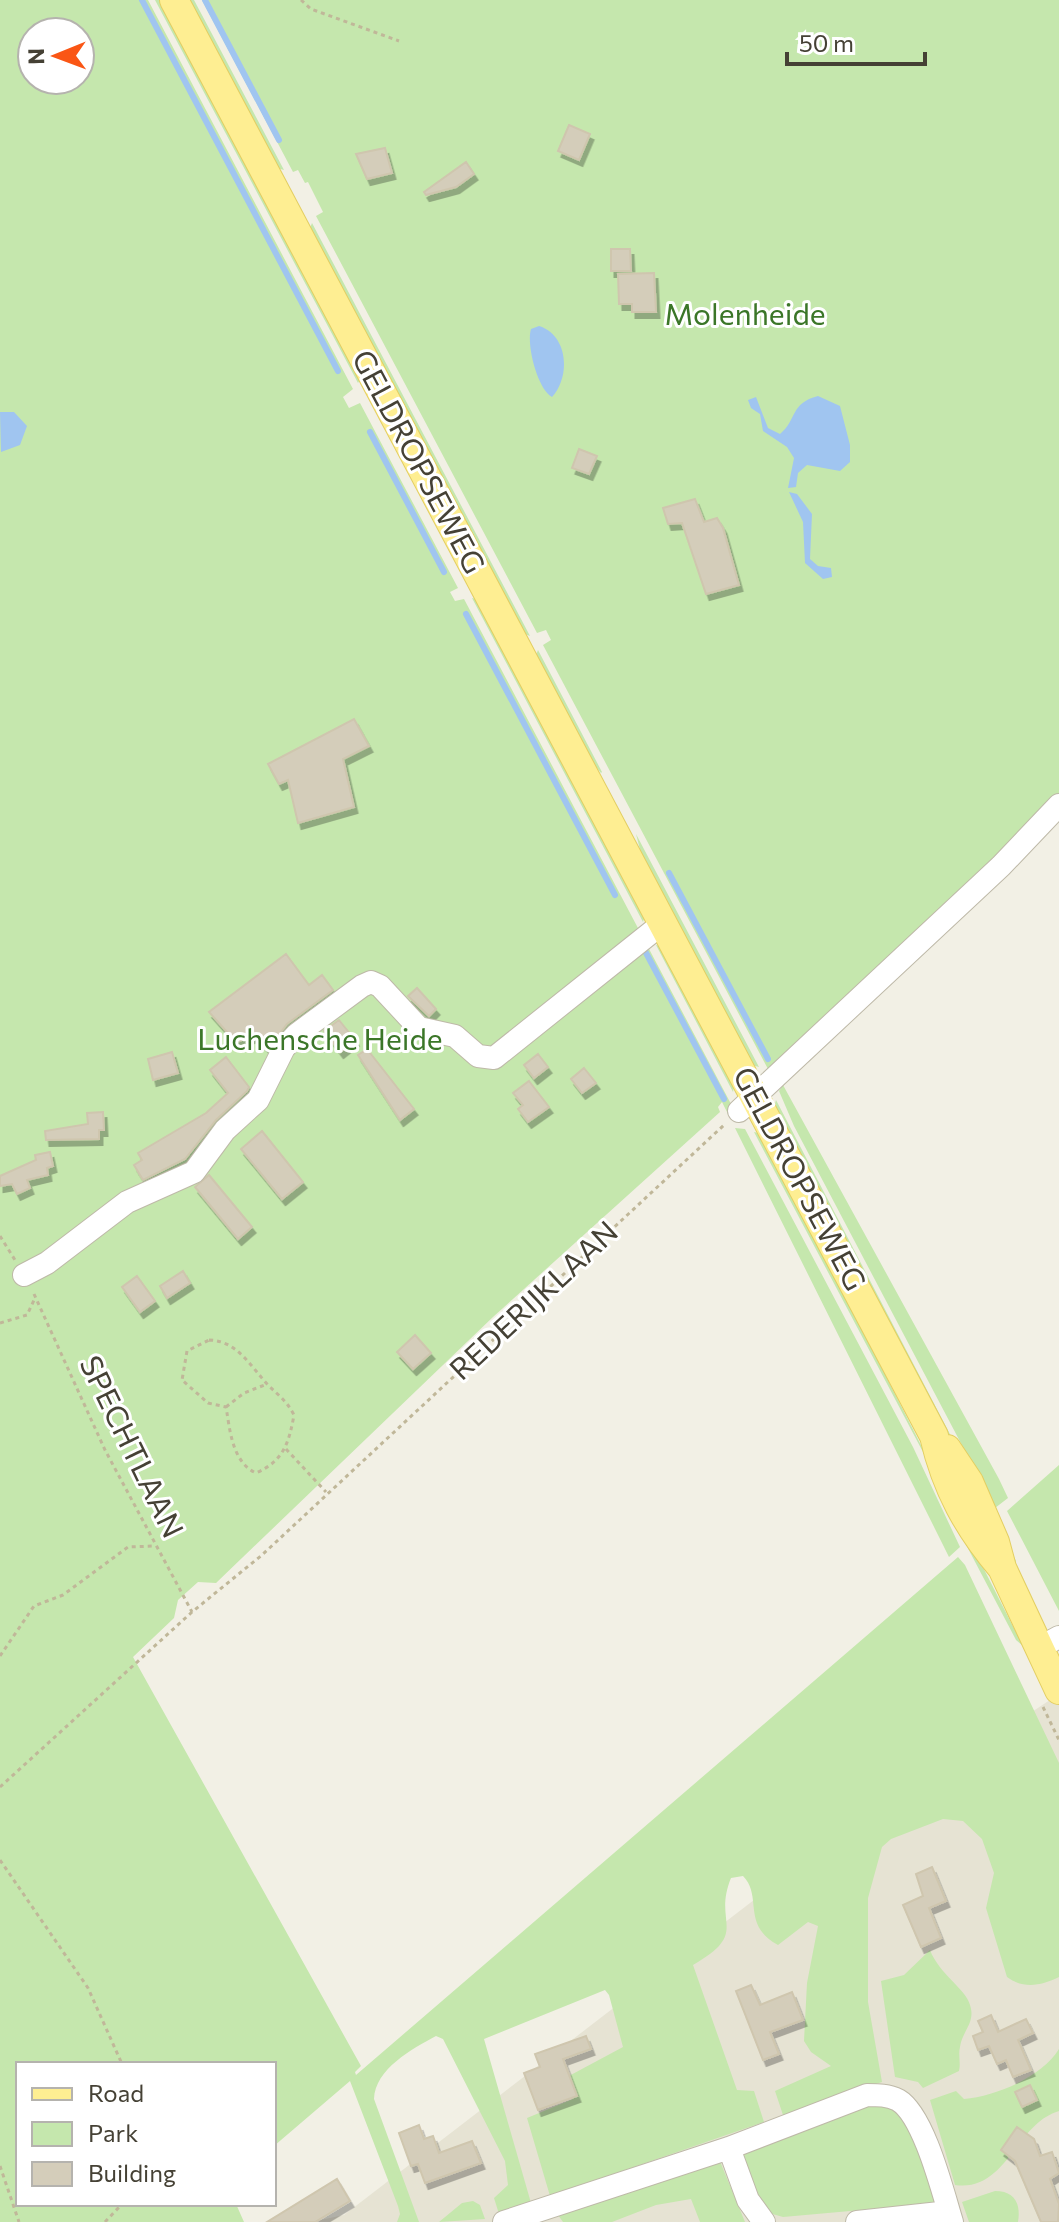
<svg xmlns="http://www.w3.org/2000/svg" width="1059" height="2222" font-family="Commissioner,sans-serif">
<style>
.residential{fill:#e6e3d3}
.green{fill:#c5e7ad;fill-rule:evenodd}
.water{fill:#a0c5f0}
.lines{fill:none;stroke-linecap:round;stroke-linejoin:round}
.stream{stroke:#a0c5f0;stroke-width:6}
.building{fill:#d4cdba;stroke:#cfc6ae;stroke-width:2;filter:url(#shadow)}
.minor-casing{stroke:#beb9a8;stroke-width:24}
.major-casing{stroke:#e3ce62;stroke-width:30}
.path{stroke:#c0b799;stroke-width:3;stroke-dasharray:4 4;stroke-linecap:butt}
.minor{stroke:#fff;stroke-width:22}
.major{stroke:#feee92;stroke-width:28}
.labels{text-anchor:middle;stroke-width:6;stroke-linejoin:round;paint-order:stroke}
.park-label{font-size:30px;fill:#3b7628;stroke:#fff}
.street-label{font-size:30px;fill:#454135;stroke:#fff}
</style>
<defs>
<filter id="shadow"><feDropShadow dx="3.5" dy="6" stdDeviation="0" flood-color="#0004"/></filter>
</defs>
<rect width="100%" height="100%" fill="#f2f0e5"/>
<!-- residential -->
<path class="residential" d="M1059,1694V2222H311L344,2215L797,1867Z"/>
<!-- green -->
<path class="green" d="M0,0H148L353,389L343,397L349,408L360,403L458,588L450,592L455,601L464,599L731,1104L728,1114L722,1102L718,1107L720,1112L493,1317L216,1583L198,1582L178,1600L174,1618L133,1657L361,2066L355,2072L356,2075L958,1557L965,1565L1059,1763V1977C1041,1986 1023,1989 1007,1977L986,1908L994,1873L982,1839L963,1821L943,1819L891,1839L882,1847L868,1898V2002L882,2082L783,2115L775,2091L831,2066L811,2052L804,2041L807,1983L818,1926L808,1922L778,1945C741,1925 763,1896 743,1876L731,1878C712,1924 751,1932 693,1965L737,2090L754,2091L764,2122L550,2196L527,2118L573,2099L567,2077L623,2047L609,1995L605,1990L484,2039L531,2203L499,2214L494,2198L508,2185L505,2161L443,2039L436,2036C412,2049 375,2069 374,2099L419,2222H397L400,2214L398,2206L350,2081L274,2146V2064H18V2204H236L244,2222H0ZM32,32H80V80H32Z
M155,0H163L362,376L358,383Z
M185,0H194L284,170L273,167Z
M202,0H1059V799L768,1069L543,645L551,640L546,630L537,633L316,216L323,212L308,182L305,183L298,170L293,172Z
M312,223L530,636L520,632L308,233Z
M472,598L480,600L646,913L643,922Z
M538,650L602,772L601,773L580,747L534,660Z
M636,834L759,1067L748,1064L645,869Z
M656,945L664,947L735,1081L733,1092Z
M783,1085L999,1479L1008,1498L995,1508L794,1126L779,1091Z
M776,1100L1016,1561L1014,1567L773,1111Z
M735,1128L745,1129L913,1447L960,1547L949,1557Z
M754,1132L763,1134L1023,1646L1016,1640L950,1514L923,1452Z
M1059,1465V1611L1007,1511Z
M930,1950C939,1974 966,1989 970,2005C976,2023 962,2031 960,2047C958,2055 961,2063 959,2071L923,2088L918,2082L895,2077L881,1981L904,1975Z
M1059,2049V2111C1015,2124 1007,2192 955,2185L930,2100L956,2091L964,2099C996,2096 1042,2077 1059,2049Z
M882,2101L903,2105L940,2203L783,2217L762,2211L739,2152Z
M719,2159L745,2222H700L691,2199L656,2205L612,2222H563L558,2215Z
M995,2191C1015,2191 1021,2204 1018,2222H969L962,2202Z
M473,2201L480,2205L485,2219L439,2222L462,2203Z"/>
<!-- water -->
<path class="water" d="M539,326C568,335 571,376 552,397C538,390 526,345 531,329Z
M818,396L840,406L850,445V462L840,471L807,465L798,473L796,487L788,488L794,458L787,447L763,431L760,414L751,408L748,400L756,397L768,428L780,434C797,420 790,403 818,396Z
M0,412H14L27,426L20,445L1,452Z
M789,492L797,494L812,514L810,559L818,566L831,568L832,577L823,579L805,563L803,522Z"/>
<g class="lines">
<!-- stream -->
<path class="stream" d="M142,0L338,371
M205,0L279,140
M370,432L444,572
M466,614L615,895
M669,873L768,1059
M645,951L724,1099"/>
</g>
<!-- building -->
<path class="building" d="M569,125L590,134L579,160L558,151Z
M385,148L392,173L367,179L356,154Z
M466,162L474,174L456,187L426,195L424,192Z
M611,249H630L631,271H611Z
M654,273L656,312H632V304H619L618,274Z
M579,449L597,456L589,474L572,468Z
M695,499L704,522L717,518L723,528L739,585L706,594L682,523L668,524L663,508Z
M354,719L369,746L343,759L354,807L298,823L288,780L279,784L268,764Z
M286,954L309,985L322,975L333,990L287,1024L268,1049L254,1036L236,1042L209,1012Z
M417,988L436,1009L429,1016L408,996Z
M339,1020L355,1040L340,1052L324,1031Z
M367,1049L414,1109L400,1120L358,1055Z
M172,1052L178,1073L153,1080L148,1059Z
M538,1054L548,1067L534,1078L524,1065Z
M226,1057L249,1087L247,1091L216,1120L185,1159L143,1180L134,1165L142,1160L138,1153L206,1113L228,1093L210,1070Z
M584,1068L596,1083L582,1093L571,1079Z
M529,1081L549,1107L528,1122L518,1109L523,1105L513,1093Z
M103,1112L104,1130H99V1139L46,1140L45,1131L88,1124L87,1113Z
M262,1131L303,1182L282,1199L241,1149Z
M50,1152L53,1166L47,1168L48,1175L27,1180L30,1188L17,1194L12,1184L0,1186V1176L36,1160L35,1155Z
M209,1175L252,1227L238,1239L195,1187Z
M183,1271L190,1283L167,1298L160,1286Z
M137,1276L155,1301L140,1312L122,1287Z
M415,1335L431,1353L413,1369L397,1352Z
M932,1867L946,1901L929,1908L941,1938L921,1947L903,1905L923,1896L916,1874Z
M751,1985L760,2005L792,1992L803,2020L770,2032L779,2054L763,2060L736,1991Z
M991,2015L998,2032L1026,2019L1033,2033L1018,2040L1031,2070L1013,2077L1006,2060L997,2064L989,2046L978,2050L973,2036L983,2032L978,2021Z
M586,2036L591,2049L563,2059L577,2096L538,2110L524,2073L540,2067L535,2054Z
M1030,2085L1037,2100L1022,2107L1015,2092Z
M419,2125L424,2139L433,2136L439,2153L472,2141L481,2163L425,2183L418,2164L411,2166L399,2133Z
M1017,2127L1034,2139L1040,2156L1052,2152L1059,2173L1050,2179L1059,2204L1058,2222H1041L1015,2161L1001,2150Z
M337,2179L350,2201L315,2222H267Z"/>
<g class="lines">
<!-- minor casing -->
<g class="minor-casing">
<path id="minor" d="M739,1111L1001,866L1059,805
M24,1275L47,1263L127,1202L194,1172L225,1130L258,1100L284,1048L297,1034L362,986L371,982L380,986L419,1028L455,1036L478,1056L494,1058L663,923
M1039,1648L1059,1637
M729,2148L748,2200L764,2222
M504,2222L729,2148L867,2095C878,2095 888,2095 898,2100C924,2115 943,2193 952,2222
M857,2222L949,2212"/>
</g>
<!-- major casing -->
<g class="major-casing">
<path id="major" d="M174,0L934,1436C946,1488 968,1528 1002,1568
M947,1449L969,1482L995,1542L1002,1568L1059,1690"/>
</g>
<!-- path -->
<path class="path" d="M301,0L311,9L399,41
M0,1236L15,1260
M34,1294L105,1450L192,1612
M0,1323L27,1315L35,1298
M209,1340C238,1341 250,1366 269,1386C279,1396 287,1401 294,1415C289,1442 284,1461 256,1473C232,1462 230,1430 226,1407L208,1403L182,1380L187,1351Z
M226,1407L244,1393L267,1384
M286,1449L326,1492
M0,1656L34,1606L63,1595L128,1547L155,1546
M1043,1707L1059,1740
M0,1787L192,1612L262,1555L724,1125
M0,1860L88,1988L122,2064
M0,2166L19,2222
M105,2222L122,2204"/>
<!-- minor -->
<use href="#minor" class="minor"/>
<!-- major -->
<use href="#major" class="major"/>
</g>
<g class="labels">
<!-- park labels -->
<g class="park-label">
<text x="745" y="325">Molenheide</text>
<text x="320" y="1050">Luchensche Heide</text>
</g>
<!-- street labels -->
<g class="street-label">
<text transform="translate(418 462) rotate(62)" y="10">GELDROPSEWEG</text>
<text transform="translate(799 1179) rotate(62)" y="10">GELDROPSEWEG</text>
<text transform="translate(534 1301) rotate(-43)" y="10">REDERIJKLAAN</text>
<text transform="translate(131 1447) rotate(64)" y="10">SPECHTLAAN</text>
</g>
</g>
<!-- legend -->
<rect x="16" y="2062" width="260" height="144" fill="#ffffff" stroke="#b5b3ae" stroke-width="2"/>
<rect x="32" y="2088" width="40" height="12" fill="#feee92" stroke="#b5b3ae" stroke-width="2"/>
<text x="88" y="2102" font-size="24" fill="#454135">Road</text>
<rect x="32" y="2122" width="40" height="24" fill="#c5e7ad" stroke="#b5b3ae" stroke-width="2"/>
<text x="88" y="2142" font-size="24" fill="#454135">Park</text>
<rect x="32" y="2162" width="40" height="24" fill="#d4cdba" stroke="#b5b3ae" stroke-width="2"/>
<text x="88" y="2182" font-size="24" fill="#454135">Building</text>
<!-- north arrow -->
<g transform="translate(56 56) rotate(269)"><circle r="38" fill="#ffffff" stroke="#b5b3ae" stroke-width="2"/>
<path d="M0-6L14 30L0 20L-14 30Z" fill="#fa5615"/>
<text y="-12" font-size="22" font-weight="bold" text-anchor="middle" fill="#454135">N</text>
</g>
<!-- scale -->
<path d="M787 52v12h138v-12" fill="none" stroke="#454135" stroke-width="4"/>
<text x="799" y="52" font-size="24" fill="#454135" stroke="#ffffff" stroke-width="6" paint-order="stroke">50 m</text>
</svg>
